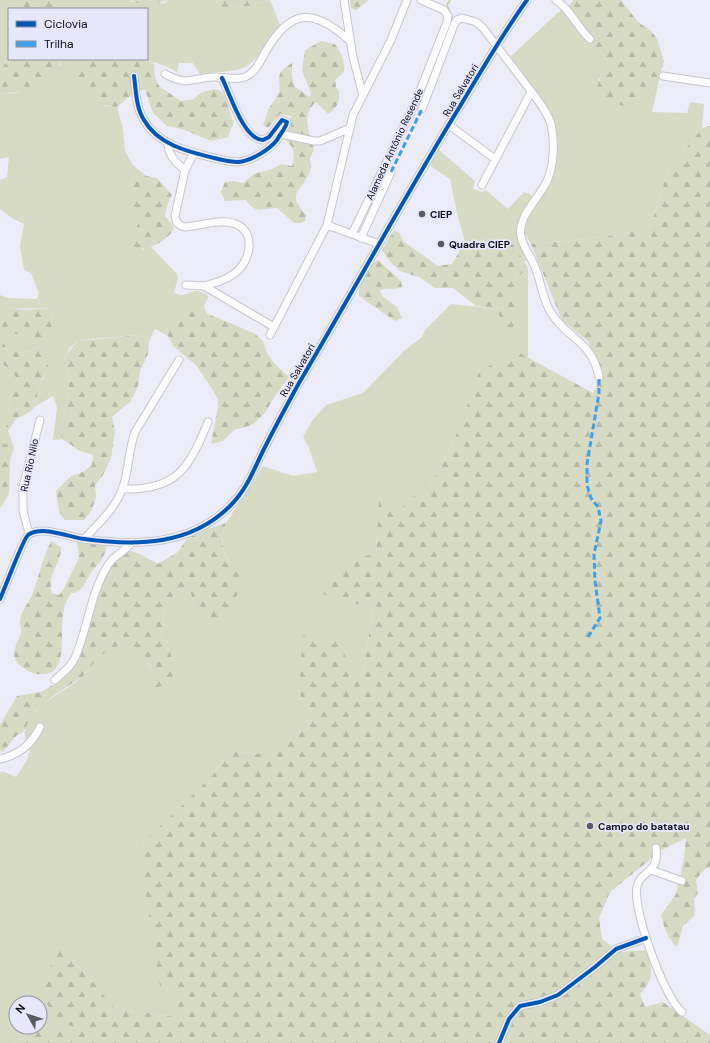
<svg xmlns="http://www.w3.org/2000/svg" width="710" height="1043" font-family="'DM Sans',sans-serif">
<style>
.grass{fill:#d7dbc4;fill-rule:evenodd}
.forest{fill:url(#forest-firs)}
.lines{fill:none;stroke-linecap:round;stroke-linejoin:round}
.stream{stroke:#c9cfa0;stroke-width:1.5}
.minor-casing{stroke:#c5c6cf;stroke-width:9}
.minor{stroke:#fcfcfe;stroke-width:7}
.quiet{stroke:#3ca1ea;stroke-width:3;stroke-dasharray:6 3;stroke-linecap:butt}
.cycleway-casing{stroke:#e6e7fd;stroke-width:6}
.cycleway{stroke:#0057b8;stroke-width:4}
.poi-dot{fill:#5b5b64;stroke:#e6e7fd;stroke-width:1.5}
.labels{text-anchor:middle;stroke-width:3.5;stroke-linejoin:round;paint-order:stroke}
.street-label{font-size:10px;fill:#0d0d15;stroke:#e6e7fd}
.poi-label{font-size:10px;font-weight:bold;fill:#0d0d15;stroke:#e6e7fd;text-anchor:start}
</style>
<defs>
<pattern id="forest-firs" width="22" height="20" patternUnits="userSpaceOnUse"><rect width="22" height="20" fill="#d7dbc4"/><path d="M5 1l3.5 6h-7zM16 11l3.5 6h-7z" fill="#b7bba8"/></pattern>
</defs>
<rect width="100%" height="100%" fill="#ebecf8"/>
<!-- grass -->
<path class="grass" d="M0,0H23L22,9H9V59H11L0,69Z
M66,0H130L131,2L164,3L170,0H217L220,7L248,6L270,0L281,27C268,42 257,65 237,70C225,73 213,70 201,76L193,63H179L177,72C162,63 144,59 126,60L147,59V9H67Z
M563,8L583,39L599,49L608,63L604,73L598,80L626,107L642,101L659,80L652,112L687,113L690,102L704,104L702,128L668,171L650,228L604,237L531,244L522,229L524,223L554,173L553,130L547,107L522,78L510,57Z
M62,59H77L72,70L105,106L117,107L123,129L125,151L133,165L134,171L130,192L134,211L146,215L136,227L142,250L150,246L177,274L178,279L174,292C183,299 187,292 197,291C199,291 204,293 207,294L208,298L204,306L207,314C188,307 181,312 165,323L168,336L155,329L149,342L141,335L90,339L78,341L70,348L65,356L69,385L61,431L62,439L53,440L57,407L53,396L36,406L38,388L44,377L46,353L41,345C38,347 33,350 29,351C14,356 0,348 2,331H8L19,335H48L53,323L52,313L47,308L0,309V295L8,298L37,299L39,293L31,273L24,270L20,246L24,224L12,218L0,209V180L7,177L9,157L0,159V94L17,93L60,65Z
M438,149L475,181L473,188L481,192L486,190L508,209L524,192L533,196C515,226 510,227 527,260L524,262L514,245L498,237L465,242L457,213L450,179L429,165Z
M528,268V358L516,351L460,427L435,478L377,532L376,555L338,601L373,607L364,668L350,680L299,689L309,728L257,754L229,751L212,776L160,986L178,983L176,1017L113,1008L93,982L60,946L97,1032H34L13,1043H0V773L2,771L16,777L27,760L30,751C8,712 62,697 84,675C89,670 93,661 99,656C104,652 112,649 118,646C141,653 143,654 155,675L171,654L161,637L164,609L177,591L191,593L196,614L231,563C222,550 220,539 226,523L263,466L293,476L317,472L309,448L303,437L312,421L326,405L363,393L404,351L422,337L425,330L451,304L499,309V331L515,295V280ZM16,1003H40V1027H16Z
M0,361L17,378C8,401 5,422 6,446L0,442Z"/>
<!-- forest -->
<path class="forest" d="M23,0H66L67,9H22Z
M130,0H170L145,6Z
M217,0H269L248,6L220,7Z
M350,0H369L356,10L351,8Z
M573,0H621L638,22L651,31L657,39L664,61L659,80L642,101L626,107L610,101L597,91C598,78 604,75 608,63L599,49L583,39L568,25L566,11Z
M321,41L335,44C341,53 345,60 344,72L335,80L336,87L339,91C340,103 337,107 328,114L316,102C300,115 310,133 314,149C313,152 311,156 310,158C310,163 312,166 310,171C302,193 285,191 306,215L305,221L301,223H294L277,208C262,208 256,215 246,200L225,201L221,192L225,182L233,181L244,183C258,167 266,175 281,164L292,166C296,149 293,149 284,137L291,126V116L280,114L268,128L263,125L269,108L280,92C279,75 276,73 292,63V77L295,87L310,97L311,93L302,70L305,50Z
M11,59H62C49,86 28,92 0,94V69Z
M77,59H143L154,64L155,77L159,86L181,101L194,99C199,93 203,91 211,90C230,85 227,113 234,122L228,137L211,141L182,129L167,126L153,113L145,90L136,91L117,107C89,104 83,96 72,70Z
M710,126V867L705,869L696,880L698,893L694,899L695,915L683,926L677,947C667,937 664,928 661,915L676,894L684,858L686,838L662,850L610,892L599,918L602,939L620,952L647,950C651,971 656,977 640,994L645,1007L663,1002L710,1035V1043H13L34,1032H95L59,1023L39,992L60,946L93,982L114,1008L175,1017L178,984L160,986L139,847L212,776L229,751L257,754L309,728L299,689L303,636L341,638L350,679L364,668L373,607L338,601L323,594L345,557L376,555L379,500L401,508L435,478L460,427L479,372L516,351L593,393L597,386L589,342L562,320L531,244L604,237L650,228L668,171L702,128Z
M133,165L146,176L157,178L172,195L168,203L165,216L173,225L174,229C166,242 143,255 129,245L136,227L145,215L134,211L127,206L134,171Z
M394,230L400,233L403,241L438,266L452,264L465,242L498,237L514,245L528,268L515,280L518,320L509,332L499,331V309L476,306L453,288H435L419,277L400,271L390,262L382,250Z
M378,260L401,281L402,287C395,290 387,288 380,290L382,296L397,307L402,318L395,321L359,296C358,284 367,265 378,260Z
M6,308L27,310L47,308L52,313L53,323L48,335L40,339L2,331C0,348 14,356 30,351C34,350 38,347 41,345L46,353L48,367L38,388L36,406L30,412L16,419L8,431L14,448L10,460L9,494L0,509V442L6,445C5,421 8,401 17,378L0,361V309Z
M198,310L254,333L263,341L267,353L274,363L289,377L273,399L265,413L252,425L234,430L223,441L211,444L218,407V398L196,365L174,347L168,336L165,323L180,312Z
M141,335L149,342L148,354L140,371L138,386L131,401L112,417L115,432L111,458L103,475L95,485L96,496L92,510L84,520H65L59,511L56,491L71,476L83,472L92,465L93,455L80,451L62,439L61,431L69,385L65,356L78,341Z
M226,523C216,548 228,560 243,579L233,605L213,621L196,614L191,593L177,591L164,609L161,637L171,654L173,683L155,688C155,661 141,653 118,646L99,656L83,676L52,697L34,712L23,732L16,736L3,752L0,750V725L17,696L41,692L56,683L86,639L97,591L114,560L127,550L138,553L158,564L178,552L186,540L198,532Z
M51,541L61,547C62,565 46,573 52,593L59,595L63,590L79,558L77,542L101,544L107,547C102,562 99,562 90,574C84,583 83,593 71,593C54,618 69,649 56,668C53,674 43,675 37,674C30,673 17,665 15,659C12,649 19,641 21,632C22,628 19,624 20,620C21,611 30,601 33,593C39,575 43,558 51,541Z"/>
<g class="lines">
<!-- stream -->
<path class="stream" d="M450,0L447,5L452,17L451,21
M361,224L363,218"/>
<!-- minor casing -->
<g class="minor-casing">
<path id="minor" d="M344,0L353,57L363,96
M556,0C571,10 577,27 590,39
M165,74C188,86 189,79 212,77C223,76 234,81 245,77C255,73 261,60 266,51C291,8 314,8 350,41
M134,76C136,90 136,108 144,120C158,145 189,152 214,158C222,160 230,162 238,162C251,161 269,150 277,140C280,134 286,128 287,122L282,120L269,137L263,140C244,140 230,94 222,78
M663,76L710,83
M422,109L454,25L457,20L462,18L476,22L483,28C499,49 515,70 531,91C539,102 547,111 551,124C555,141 554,166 547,181C539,199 514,219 522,240C525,250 532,258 535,267C541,281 542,297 550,311C566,339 592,340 599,377
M449,125L495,159
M281,134L314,141H320L348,129
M168,143C168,155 176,163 185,170L175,216C176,223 178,225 185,227C200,226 221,218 236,224C257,233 250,262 235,273C226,280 215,283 204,286
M185,170L194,153
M482,185L531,92
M327,225L379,244
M352,234L416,101L447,22L448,16L444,10L421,0
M361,238L391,172
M186,285L204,286L274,327
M270,335L327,225L353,115L391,40L407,0
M122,489C177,491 189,468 208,422
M29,534L23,510V487L40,420
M84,539C98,524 114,510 122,490C129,472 128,451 135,432L179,360
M0,599C5,588 23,539 28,535C42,525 68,537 84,539C136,546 191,546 231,505C247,489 254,469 264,449C275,427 287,405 299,383C349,298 397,211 448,126C474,84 498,40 527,0
M55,680L69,667L75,658C88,628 90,594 108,565C114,555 125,552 132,542
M0,759C19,755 32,744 40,727
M656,848C660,874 640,870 637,887C632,908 664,998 682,1012
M651,870L682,881
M499,1043L509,1019L520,1006L540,1002L558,995L595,967L616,949L646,938"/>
</g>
<!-- minor -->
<use href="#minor" class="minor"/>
<!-- quiet -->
<path class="quiet" d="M391,172L422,109
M588,637L600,618L595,581L594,554L601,521L598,507L591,498L587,485V464L599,393V377"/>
<!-- cycleway casing -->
<g class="cycleway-casing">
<path id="cycleway" d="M134,76C136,90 136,108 144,120C158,145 189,152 214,158C222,160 230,162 238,162C251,161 269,150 277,140C280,134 286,128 287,122L282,120L269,137L263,140C244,140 230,94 222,78
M0,599C5,588 23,539 28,535C42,525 68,537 84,539C136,546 191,546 231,505C247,489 254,469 264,449C275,427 287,405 299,383C349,298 397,211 448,126C474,84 498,40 527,0
M499,1043L509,1019L520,1006L540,1002L558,995L595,967L616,949L646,938"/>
</g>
<!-- cycleway -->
<use href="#cycleway" class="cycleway"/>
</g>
<!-- markers -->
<g class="poi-dot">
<circle cx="422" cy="214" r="4"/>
<circle cx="441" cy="244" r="4"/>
<circle cx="590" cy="826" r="4"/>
</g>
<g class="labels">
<!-- street labels -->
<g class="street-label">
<text transform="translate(460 90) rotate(-59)" y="4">Rua Salvatori</text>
<text transform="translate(394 144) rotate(-65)" y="4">Alameda Antônio Resende</text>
<text transform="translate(297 370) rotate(-60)" y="4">Rua Salvatori</text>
<text transform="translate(29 465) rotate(-78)" y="4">Rua Rio Nilo</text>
</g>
<!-- poi labels -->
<g class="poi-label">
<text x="430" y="218">CIEP</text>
<text x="449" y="248">Quadra CIEP</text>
<text x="598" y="830">Campo do batatau</text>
</g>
</g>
<!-- legend -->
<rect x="8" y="8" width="140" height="52" fill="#e6e7fd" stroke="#8f90a0"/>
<rect x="16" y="21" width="20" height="6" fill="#0057b8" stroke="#8f90a0"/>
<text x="44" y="28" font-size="12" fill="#0d0d15">Ciclovia</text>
<rect x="16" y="41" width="20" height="6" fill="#3ca1ea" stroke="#8f90a0"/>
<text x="44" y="48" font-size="12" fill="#0d0d15">Trilha</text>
<!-- north arrow -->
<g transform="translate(28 1015) rotate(309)"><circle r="19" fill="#e6e7fd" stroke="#8f90a0"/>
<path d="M0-3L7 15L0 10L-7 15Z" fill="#5b5b64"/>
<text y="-6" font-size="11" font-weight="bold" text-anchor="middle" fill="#0d0d15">N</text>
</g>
</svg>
